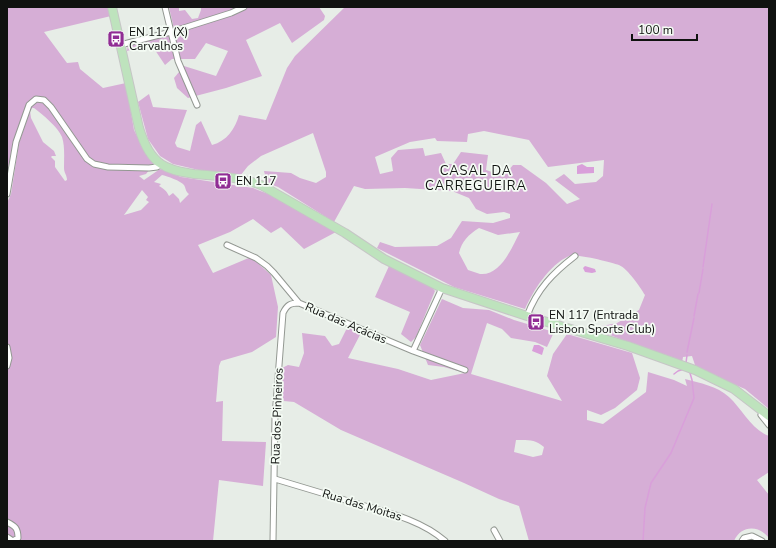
<svg xmlns="http://www.w3.org/2000/svg" width="776" height="548" font-family="'Nunito Sans',sans-serif">
<style>
.green{fill:#d6aed6;fill-rule:evenodd}
.water{fill:#d99fda}
.lines{fill:none;stroke-linecap:round;stroke-linejoin:round}
.stream{stroke:#d99fda;stroke-width:1.5}
.minor-casing{stroke:#939892;stroke-width:7}
.primary-casing{stroke:#c6c6c6;stroke-width:10}
.minor{stroke:#fff;stroke-width:5}
.primary{stroke:#bee3bd;stroke-width:8}
.labels{text-anchor:middle;stroke-width:3.5;stroke-linejoin:round;paint-order:stroke}
.poi-label{font-size:12px;fill:#101210;stroke:#f4fbf4;text-anchor:start}
.street-label{font-size:12px;fill:#101210;stroke:#f4fbf4}
.neighbourhood-label{font-size:13px;letter-spacing:1px;fill:#101210;stroke:#f4fbf4}
</style>
<rect width="100%" height="100%" fill="#e7ede7"/>
<!-- green -->
<path class="green" d="M7,7H109L111,16L44,32L67,63L78,62L80,69L103,88L126,83L134,130L142,146L154,164L146,174L139,176L144,180L160,169L181,177L253,188L276,197L336,232L304,249L281,227L271,233L253,219L230,232L198,245L213,273L251,257L271,275L278,307L276,337L252,352L221,361L219,366L216,402L223,401L222,441L266,442L263,486L219,480L213,541H7V203L11,194L19,143L30,111L31,118L43,142L54,151L56,156H52L51,157L55,161V167L65,181L67,180C67,175 64,173 64,168C64,158 65,146 62,137C58,127 43,115 34,108H32L31,110L26,111L14,145L10,160L7,172V189ZM162,175C167,176 181,181 184,185C186,188 185,191 189,194L180,203L179,199L173,193L169,196C166,190 164,189 159,186L161,184L154,182ZM142,190L148,197L146,200L149,202L141,210L124,215Z
M169,7H179V11L185,10L192,19L198,18L201,10V7H319L325,16L324,20L292,43L280,23L246,40L262,76L226,88L188,98L177,88L174,78L184,66L216,76L228,51L206,43L195,59H172L165,65L151,44L127,51L128,44L175,33Z
M345,7H769V409L745,389L696,368L692,356L683,357L682,363L592,328L617,323L639,310L645,295C640,287 628,269 619,265C611,262 575,253 569,256C549,265 533,291 525,309L454,287L377,248L380,242L395,247L437,246L451,238L462,221L493,223L510,218V214L504,212L487,214L476,209L469,198L452,191L405,188L365,189L354,186L334,222L278,187L267,183L264,171L291,173L300,178L316,183L326,177V172L313,133L261,156L248,166L240,176L216,174L173,164L160,156L148,139L138,102L149,94L153,107L187,110L175,143L177,147L190,151L196,125L201,121L212,145C227,141 235,129 239,115L266,120L287,68L295,56ZM484,131L529,140L548,167L604,160L603,176L596,182L575,184L564,174L555,180L580,199L567,204L546,183L521,165H513L504,176L486,170L488,155L461,152L453,164H446L441,153L425,156L423,148L398,150L391,158L393,171L380,174L375,157L410,142L435,138L437,141L467,142L468,134ZM479,228L498,235L520,232C512,247 501,276 480,274C476,273 472,271 468,270L459,253C462,241 468,235 479,228Z
M389,266L431,286L435,291L416,337L411,342L401,334L410,312L375,297Z
M442,299L463,308L489,310L514,320L554,332L547,347L535,342L511,338L502,329L487,323L471,374L562,401L547,376L553,354L567,334L632,353L640,378L637,390L615,408L601,415L587,410V420L603,424L646,392L648,372L674,380L687,386L685,379C700,383 717,386 729,397C742,409 752,430 769,436V472L757,480L769,495V538C759,525 741,525 734,541H529L519,506L499,499L464,483L341,430L294,402L284,401L281,391L282,368L288,365L299,367L304,353L302,333L325,336L332,346L339,344L348,326L361,333L348,358L398,369L431,380L465,373L444,367L428,365L420,345ZM516,440C527,440 535,439 544,447L542,455L533,457L514,452Z"/>
<!-- water -->
<path class="water" d="M582,164L587,167H594V173L577,174V166Z
M585,266L595,269L596,272L592,273L585,272L583,268Z
M534,345H539L544,348L542,355L532,351Z"/>
<g class="lines">
<!-- stream -->
<path class="stream" d="M7,84L8,96L7,102
M703,267L712,204
M699,293L703,269
M694,316L698,294
M687,352L694,318
M686,363L687,355
M643,541L645,508L651,483L671,453L694,398L692,380L690,373L684,369L678,371L674,374"/>
<!-- minor casing -->
<g class="minor-casing">
<path id="minor" d="M165,7L171,32L231,13L244,7
M120,45L171,32L178,61L197,105
M7,194L16,142L29,105L36,99L44,100L51,107L87,159L94,164L108,167L149,168L157,167L161,164
M227,245L256,258L267,266L274,273L299,303L413,351L442,288
M527,316C537,289 553,273 575,256
M7,347L9,358L7,366
M413,351L465,370
M761,415L769,425
M275,479C301,487 328,495 355,503C385,512 420,519 445,541
M7,522C15,526 18,528 18,538L13,541L7,537
M494,530L500,541
M273,541L275,417L283,313C287,305 290,303 299,303
M742,541L744,538L752,536L762,541"/>
</g>
<!-- primary casing -->
<g class="primary-casing">
<path id="primary" d="M112,7L139,128C143,141 150,157 161,164C171,171 183,172 194,174C216,176 240,177 261,185L345,233L384,259L442,288L527,316L628,346L695,370L734,389L769,416"/>
</g>
<!-- minor -->
<use href="#minor" class="minor"/>
<!-- primary -->
<use href="#primary" class="primary"/>
</g>
<!-- icons -->
<defs>
<g id="bus-square" transform="scale(0.9)"><rect x="-9" y="-9" width="18" height="18" rx="4" fill="#902c94" stroke="#f4fbf4"/><path d="M-5-6H5V4H4V6H2V4H-2V6H-4V4H-5ZM-3.5-4V0h7V-4ZM-3.5 1.2v1.5H-2V1.2ZM2 1.2v1.5H3.5V1.2Z" fill="#fff"/></g>
</defs>
<g fill-rule="evenodd">
<use href="#bus-square" x="116" y="39"/>
<use href="#bus-square" x="223" y="181"/>
<use href="#bus-square" x="536" y="322"/>
</g>
<g class="labels">
<!-- poi labels -->
<g class="poi-label">
<text x="129" y="36">EN 117 (X)<tspan x="129" dy="14">Carvalhos</tspan></text>
<text x="236" y="185">EN 117</text>
<text x="549" y="319">EN 117 (Entrada<tspan x="549" dy="14">Lisbon Sports Club)</tspan></text>
</g>
<!-- street labels -->
<g class="street-label">
<text transform="translate(346 323) rotate(23)" y="4">Rua das Acácias</text>
<text transform="translate(277 416) rotate(-88)" y="4">Rua dos Pinheiros</text>
<text transform="translate(362 505) rotate(17)" y="4">Rua das Moitas</text>
</g>
<!-- neighbourhood labels -->
<g class="neighbourhood-label">
<text x="476" y="175">CASAL DA<tspan x="476" dy="15">CARREGUEIRA</tspan></text>
</g>
</g>
<!-- border -->
<rect width="776" height="548" fill="none" stroke="#101210" stroke-width="16"/>
<!-- scale -->
<path d="M632 34v6h65v-6" fill="none" stroke="#101210" stroke-width="2"/>
<text x="638" y="34" font-size="12" fill="#101210" stroke="#f4fbf4" stroke-width="3" paint-order="stroke">100 m</text>
</svg>
